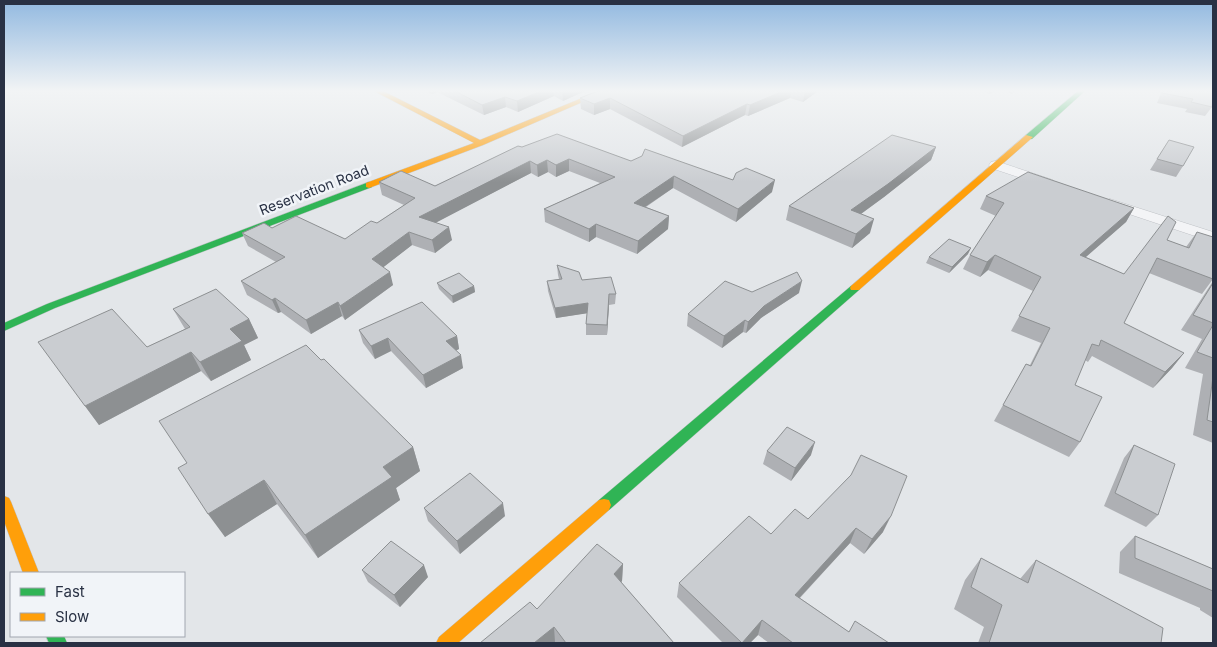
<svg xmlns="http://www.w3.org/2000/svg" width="1217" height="647" font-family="Inter,sans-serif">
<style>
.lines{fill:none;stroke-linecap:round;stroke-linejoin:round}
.street-casing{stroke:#c0c3c7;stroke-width:1}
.fast-casing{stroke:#c0c3c7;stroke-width:1}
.slow-casing{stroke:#c0c3c7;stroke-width:1}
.street{fill:#f3f4f6;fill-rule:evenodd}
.fast{fill:#30b455;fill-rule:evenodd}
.slow{fill:#ff9f0a;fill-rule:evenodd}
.wall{fill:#aeb0b4}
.shaded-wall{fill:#8d9092}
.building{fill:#cacdd1;stroke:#8d9092}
.labels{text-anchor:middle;stroke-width:5;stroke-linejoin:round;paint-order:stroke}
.street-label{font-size:14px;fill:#293144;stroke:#f1f4f8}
</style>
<rect width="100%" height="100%" fill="#e3e6e9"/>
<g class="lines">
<!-- street casing -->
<g class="street-casing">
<path id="street" d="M996,161L1053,180L1055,183L1048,187L991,168L989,165L991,162Z
M1110,199L1213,232V242L1105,206L1103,203Z"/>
</g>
<!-- fast casing -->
<g class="fast-casing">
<path id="fast" d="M1078,91H1085L1032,139H1026V135Z
M369,182L372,183V187L55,308L4,331V323L47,304Z
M855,285L859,286L860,288L859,290L609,510L604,511L599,510L597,505L599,500L851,286Z
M46,636H64L67,643H49Z"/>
</g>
<!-- slow casing -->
<g class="slow-casing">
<path id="slow" d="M374,91H383L480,140L599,91H608L483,145L369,188L366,187V183L474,143Z
M1026,135L1033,137L859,290H851L850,288L851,286Z
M4,496L9,498L11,502L39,573H23L4,521Z
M604,499L609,500L611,505L609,510L458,643H436L439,637L599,500Z"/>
</g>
<!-- street -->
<use href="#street" class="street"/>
<!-- fast -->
<use href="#fast" class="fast"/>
<!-- slow -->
<use href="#slow" class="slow"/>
</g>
<!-- wall -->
<path class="wall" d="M424,91H585L563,101L554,96L518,112L506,107L484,115L437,92L432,94Z
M598,91H818L803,102L790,98L748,116L745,115L682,147L610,109L594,115L581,109L580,98Z
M983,91H996L990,94Z
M1005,91H1016L1012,94Z
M1153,91H1213L1212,107L1205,116L1185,112L1187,109L1157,103L1161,93Z
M1169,140L1183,166L1176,177L1150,170Z
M522,147L631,161L733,180L772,192L736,222L673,188L646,207L669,216L668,229L637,254L596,237L589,242L545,222L544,209L600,183L569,171L556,177L548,172L538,177L531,173L436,222L452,240L435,253L412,245L383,267L393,285L345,320L342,316L311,334L281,312L278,313L247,295L241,281L276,262L248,246L242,233L272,228L345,239L377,223L404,205L382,195L379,182L435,186Z
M936,147L931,160L884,197L861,214L870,233L852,248L786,220L789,206Z
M986,196L1134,208L1126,222L1086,257L1124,274L1167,240L1186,247L1197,232L1213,279L1202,294L1149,273L1124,323L1184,353L1172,368L1153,388L1092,356L1088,362L1085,360L1075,385L1080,442L1069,457L994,421L1026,364L1030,365L1041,343L1011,331L1033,291L988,270L980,277L963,269L970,255L996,216L980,209Z
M968,254L949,273L926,263L929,257Z
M557,265L582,280L616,294L615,304L609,305L607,335H586V324L587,313L556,318L548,291L547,281L559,279L558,275Z
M1213,281V443L1193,435L1203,374L1185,368L1202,339L1181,330Z
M437,283L474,286L475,292L453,303L439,289Z
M752,292L799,293L761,318L746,333L743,332L722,348L687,326L688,314Z
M173,309L249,319L258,338L244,345L251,360L211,381L201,371L99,425L85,406L147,347L185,329Z
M359,330L457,336L459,349L456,350L463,368L426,388L391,351L375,359L363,343Z
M1134,445L1158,515L1146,527L1104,506L1124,458Z
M413,447L420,471L396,488L400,500L318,558L277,504L225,537L187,463Z
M767,451L811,455L791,481L763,464Z
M424,508L505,516L460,554L428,521Z
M808,519L883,532L864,554L850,543L800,598L849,632L889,643H769L758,635L750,643H723L677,597L679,583L771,534Z
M1135,536L1213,569V618L1200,610V608L1119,573L1120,552Z
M981,558L1020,579L1036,560L1161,643H978L984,627L954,609L965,580Z
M623,564L622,581L621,582L674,643H556L555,642L554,643H480L537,609Z
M362,570L428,577L400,607L368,582Z"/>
<!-- shaded-wall -->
<path class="shaded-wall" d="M432,91H437V92L432,94Z
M541,91H553L554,96L518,112L517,101Z
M562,91H585L563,101Z
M783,91H791L790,98L748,116L750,105Z
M805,91H818L803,102Z
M505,97L506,107L484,115L482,105Z
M610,98V109L594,115V104Z
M747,104L745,115L682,147L683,136Z
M936,147L931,160L884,197L847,224L851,210Z
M569,159V171L556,177V165Z
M547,160L548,172L538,177L537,165Z
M530,161L531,173L422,230L419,217Z
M674,176L673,188L633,215L634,203Z
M775,180L772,192L736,222L738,209Z
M1134,208L1126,222L1072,269L1080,255Z
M669,216L668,229L637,254L638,241Z
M874,219L870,233L852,248L856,234Z
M596,224V237L589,242V229Z
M449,227L452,240L435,253L432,240Z
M409,232L412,245L376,273L372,259Z
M971,248L968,254L949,273L952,267Z
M995,255L988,270L980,277L987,262Z
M390,272L393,285L345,320L340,306Z
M802,281L799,293L761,318L746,333L748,322L764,306Z
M474,286L475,292L453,303L452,296Z
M609,294V305L607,335V325Z
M275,298L281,312L278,313L272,300Z
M338,302L342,316L311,334L306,320Z
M588,303L589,313L556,318L555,308Z
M249,319L258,338L244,345L251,360L211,381L200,362L230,329Z
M745,320L743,332L722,348L724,336Z
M457,336L459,349L449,354L446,341Z
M388,338L391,351L375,359L371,346Z
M191,352L201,371L99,425L85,406Z
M1184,353L1172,368L1153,388L1165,372Z
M461,355L463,368L426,388L423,375Z
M815,442L811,455L791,481L795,468Z
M413,447L420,471L396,488L400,500L318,558L305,535L383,467Z
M264,480L277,504L225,537L208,514Z
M503,503L505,516L460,554L457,541Z
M891,516L883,532L864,554L872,539Z
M856,528L850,543L789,609L795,595Z
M623,564L622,581L614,591V574Z
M424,565L428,577L400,607L394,595Z
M762,620L758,635L750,643H741Z
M554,627L555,642L554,643H534Z"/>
<!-- building -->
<path class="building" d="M455,91H541L517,101L505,97L482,105Z
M598,91H783L750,105L747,104L683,136L610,98L594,104L580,98Z
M1163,91H1213V100L1212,107L1191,102L1193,99L1162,93Z
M557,134L631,161L642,156L645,149L733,180L736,173L746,168L775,180L738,209L674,176L634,203L669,216L638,241L596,224L589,229L544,209L615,177L569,159L556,165L547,160L537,165L530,161L419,217L449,227L432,240L409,232L372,259L390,272L340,306L338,302L306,320L275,298L272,300L241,281L285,257L242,233L264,223L272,228L296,216L345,239L371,221L377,223L415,198L379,182L401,171L435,186L518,146L522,147Z
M892,135L936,147L888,184L851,210L874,219L856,234L789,206Z
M1169,140L1194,147L1183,166L1157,159Z
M1028,172L1134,208L1080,255L1124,274L1168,216L1176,222L1167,240L1189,248L1197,232L1213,237V279L1157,258L1124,323L1184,353L1165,372L1101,340L1099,346L1092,344L1075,385L1102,397L1080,442L1003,405L1026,364L1031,366L1050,328L1019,316L1041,277L995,255L987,262L970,255L1004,203L986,196Z
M949,239L971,248L952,267L929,257Z
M557,265L579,272L582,280L611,277L616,294H609L607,325L586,324L588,303L555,308L547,281L562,279Z
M797,272L802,281L764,306L748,322L745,320L724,336L688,314L725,281L752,292Z
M459,273L474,286L452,296L437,283Z
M1213,283V323L1193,315Z
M216,289L249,319L230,329L242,341L200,362L191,352L85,406L38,342L112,309L147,347L190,327L173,309Z
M422,302L457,336L446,341L461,355L423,375L388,338L371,346L359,330Z
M1213,325V358L1197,352Z
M306,345L321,360L324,359L413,447L383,467L392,477L305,535L264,480L208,514L178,468L187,463L159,421Z
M1213,377V422L1207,420Z
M787,427L815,442L795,468L767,451Z
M1134,445L1175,464L1158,515L1115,493Z
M861,455L907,476L891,516L872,539L856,528L795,595L849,632L855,621L889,643H793L762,620L742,643L679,583L749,516L771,534L795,509L808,519L851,475Z
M470,473L503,503L457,541L424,508Z
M1135,536L1213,569V591L1135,558Z
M391,541L424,565L394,595L362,570Z
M597,544L623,564L614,574L674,643H566L554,627L534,643H480L530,602L537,609Z
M981,558L1028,583L1036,560L1163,628L1161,643H989L1002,605L971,587Z"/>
<!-- sky -->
<linearGradient id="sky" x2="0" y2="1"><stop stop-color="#92b9e0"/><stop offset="0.5" stop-color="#f2f4f5"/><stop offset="1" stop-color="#f2f4f5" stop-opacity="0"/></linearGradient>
<rect width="1217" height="182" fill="url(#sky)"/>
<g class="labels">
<!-- street labels -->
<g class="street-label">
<text transform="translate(314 190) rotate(-21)" y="5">Reservation Road</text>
</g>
</g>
<!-- border -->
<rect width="1217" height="647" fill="none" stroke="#293144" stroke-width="10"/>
<!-- legend -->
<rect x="10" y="572" width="175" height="65" fill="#f1f4f8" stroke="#a1a6b0"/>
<rect x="20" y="588" width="25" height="8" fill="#30b455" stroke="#a1a6b0"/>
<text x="55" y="597" font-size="15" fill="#293144">Fast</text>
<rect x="20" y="613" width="25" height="8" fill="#ff9f0a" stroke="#a1a6b0"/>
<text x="55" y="622" font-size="15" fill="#293144">Slow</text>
</svg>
